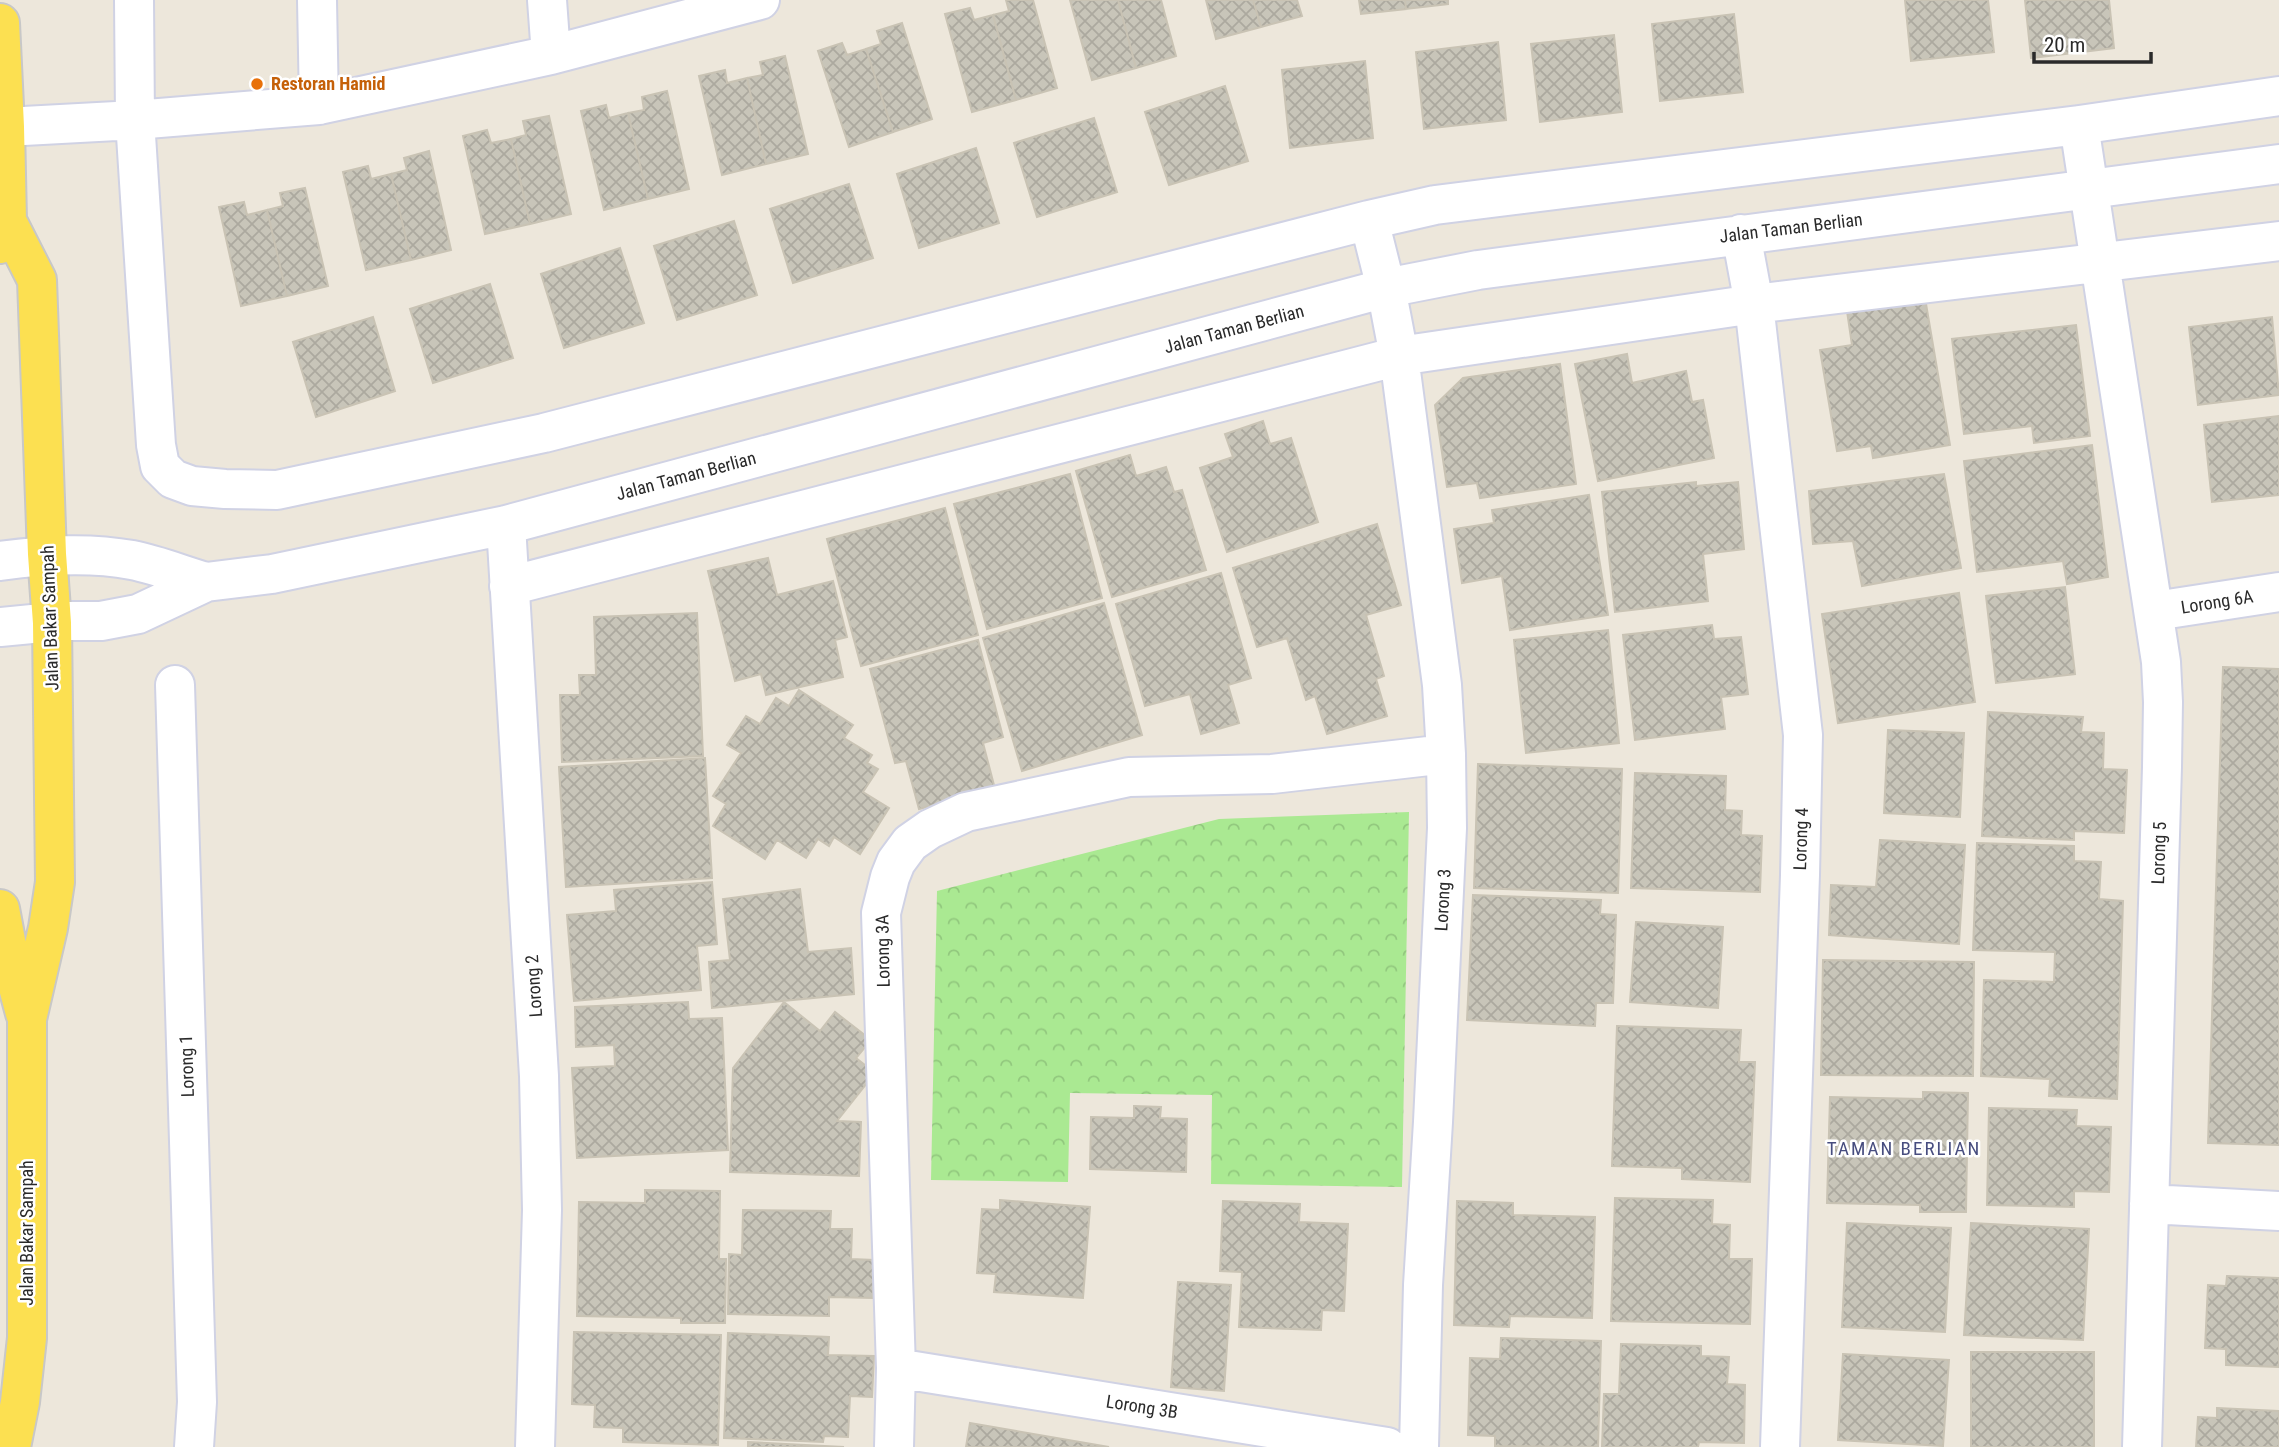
<svg xmlns="http://www.w3.org/2000/svg" width="2279" height="1447" font-family="'Roboto Condensed',sans-serif">
<style>
.park{fill:url(#park-crowns)}
.building{fill:url(#building-cross-hatch);stroke:#c9c3b4;stroke-width:2}
.lines{fill:none;stroke-linecap:round;stroke-linejoin:round}
.minor-casing{stroke:#d0d2e4;stroke-width:42}
.major-casing{stroke:#c8c8c8;stroke-width:42}
.minor{stroke:#fff;stroke-width:38}
.major{stroke:#fce051;stroke-width:38}
.food-dot{fill:#e8710a;stroke:#fff;stroke-width:2.5}
.labels{text-anchor:middle;stroke-width:5;stroke-linejoin:round;paint-order:stroke}
.food-label{font-size:18px;font-weight:bold;fill:#c56008;stroke:#fff;text-anchor:start}
.street-label{font-size:18px;fill:#2a2a2a;stroke:#fff}
.neighbourhood-label{font-size:19px;letter-spacing:2px;fill:#474d7f;stroke:#fff}
</style>
<defs>
<pattern id="park-crowns" width="20" height="18" patternUnits="userSpaceOnUse" patternTransform="scale(1.75)"><rect width="20" height="18" fill="#aae992"/><path d="M2 6a3 3 0 1 1 6 0M12 15a3 3 0 1 1 6 0" fill="none" stroke="#92c87e"/></pattern>
<pattern id="building-cross-hatch" width="8" height="8" patternUnits="userSpaceOnUse" patternTransform="scale(1.75)"><rect width="8" height="8" fill="#c8c5b9"/><path d="M0 0l8 8M0 8l8-8" fill="none" stroke="#aca99f"/></pattern>
</defs>
<rect width="100%" height="100%" fill="#ede7db"/>
<!-- park -->
<path class="park" d="M1409,812L1402,1187L1211,1184L1212,1095L1070,1093L1068,1182L931,1180L937,891L1219,819Z"/>
<!-- building -->
<path class="building" d="M1006,0H1033L1057,88L1016,100L993,15L1009,11Z
M1070,0H1118L1136,68L1092,80Z
M1118,0H1161L1176,56L1136,68Z
M1206,0H1253L1261,27L1216,39Z
M1253,0H1297L1302,16L1261,27Z
M1359,0H1405L1406,9L1361,14Z
M1405,0H1448V4L1406,9Z
M1905,0H1988L1994,52L1911,61Z
M2025,0H2109L2114,48L2031,58Z
M970,8L974,20L993,15L1016,100L972,112L945,14Z
M1734,14L1743,92L1660,101L1652,24Z
M902,23L932,119L893,132L866,49L881,44L877,31Z
M1614,35L1622,112L1540,122L1531,44Z
M1498,42L1506,120L1424,129L1416,52Z
M842,43L847,55L866,49L893,132L849,147L818,51Z
M785,56L808,154L766,164L747,78L763,75L760,62Z
M1365,61L1373,138L1290,148L1282,70Z
M725,70L727,83L747,78L766,164L722,175L699,76Z
M1225,86L1248,161L1169,185L1145,112Z
M667,91L689,189L648,199L628,113L644,110L642,97Z
M606,105L609,118L628,113L648,199L604,210L581,111Z
M549,116L571,214L530,224L511,139L526,135L523,121Z
M1094,118L1117,192L1037,217L1014,143Z
M487,130L491,143L511,139L530,224L485,234L463,136Z
M976,148L999,223L919,248L897,174Z
M429,151L451,250L411,260L391,174L407,170L404,158Z
M368,166L371,179L391,174L411,260L366,270L343,172Z
M849,184L873,258L793,283L770,209Z
M305,188L328,286L287,296L267,210L283,206L280,193Z
M244,202L247,215L267,210L287,296L241,306L219,207Z
M734,221L757,295L677,320L654,246Z
M620,248L644,323L564,348L541,274Z
M490,284L513,358L433,383L410,309Z
M1925,298L1950,445L1873,458L1871,446L1837,451L1820,350L1852,345L1847,311Z
M373,317L395,391L316,417L293,342Z
M2272,317L2279,395L2198,405L2189,327Z
M2076,325L2090,436L2034,443L2032,426L1964,434L1952,339Z
M1627,354L1632,383L1686,371L1692,402L1703,400L1714,458L1598,481L1575,364Z
M1560,364L1576,484L1480,498L1477,483L1447,487L1435,405L1463,378Z
M2279,416V495L2212,502L2204,425Z
M1263,421L1270,444L1291,438L1318,522L1227,552L1200,468L1233,457L1225,434Z
M2092,445L2108,577L2067,584L2063,561L1977,572L1964,461Z
M1130,455L1136,476L1166,467L1174,492L1182,490L1206,570L1112,597L1076,471Z
M1070,474L1102,598L987,629L954,504Z
M1944,474L1961,568L1862,586L1853,541L1813,544L1809,491Z
M1696,482V486L1738,482L1744,549L1703,554L1708,601L1615,612L1602,492Z
M1589,495L1608,615L1510,630L1502,576L1462,583L1454,529L1494,523L1492,510Z
M945,508L978,635L861,666L827,539Z
M1377,524L1401,605L1366,615L1384,676L1376,679L1387,716L1327,734L1315,696L1306,700L1287,638L1257,647L1233,568Z
M768,558L777,595L833,581L847,637L835,640L843,677L766,695L761,674L735,681L708,571Z
M1221,573L1251,678L1228,685L1239,723L1201,734L1190,694L1145,706L1116,604Z
M2065,587L2075,674L1996,683L1986,596Z
M1959,593L1975,702L1838,723L1822,614Z
M1104,603L1142,735L1022,771L983,638Z
M697,613L703,756L562,762L560,695H580L579,675H596L594,617Z
M1712,625L1714,639L1741,637L1748,694L1721,697L1725,729L1635,740L1623,635Z
M1608,630L1619,743L1526,753L1514,640Z
M978,640L1003,737L983,743L995,789L919,809L906,761L895,763L870,669Z
M2223,667L2279,669V1145L2208,1143Z
M799,690L853,725L844,738L872,755L867,763L878,769L863,792L889,808L860,854L834,837L829,846L818,839L806,858L777,840L765,859L713,826L726,804L713,796L741,753L727,745L746,716L760,724L776,698L789,706Z
M1988,712L2083,717L2081,732L2104,733L2103,769L2127,770L2124,833L2074,831V840L1982,836Z
M1888,730L1964,733L1960,817L1884,813Z
M705,758L712,878L566,887L559,767Z
M1478,764L1622,769L1618,893L1474,888Z
M1635,773L1726,776L1725,810L1742,811L1741,835L1762,836L1760,892L1631,888Z
M1880,840L1965,845L1959,944L1829,935L1831,885L1876,887Z
M1977,843L2074,846V861L2101,862L2099,899L2123,901L2117,1099L2049,1096L2050,1079L1981,1076L1984,980L2054,982L2055,952L1973,950Z
M712,882L717,944L697,946L701,990L574,1001L567,915L616,911L614,890Z
M800,889L808,952L851,948L854,994L712,1008L709,962L730,960L723,899Z
M1473,895L1601,900L1600,914L1616,915L1613,1003H1596L1595,1026L1467,1020Z
M1636,922L1723,927L1718,1008L1630,1002Z
M1823,960L1974,962L1973,1076L1821,1075Z
M688,1002L689,1019L722,1018L728,1150L577,1158L572,1068L615,1066L614,1045L576,1047L575,1007Z
M784,1002L820,1031L835,1012L871,1040L856,1058L875,1073L837,1121L861,1122L859,1176L730,1172L733,1068Z
M1617,1026L1741,1030L1739,1062H1755L1750,1182L1682,1179V1168L1612,1166Z
M1923,1092L1968,1093L1966,1212H1920V1205L1827,1203L1830,1097L1923,1099Z
M1134,1106L1161,1107L1160,1118L1187,1119L1186,1172L1090,1169L1091,1117L1134,1118Z
M1989,1108L2077,1110L2076,1126L2111,1127L2109,1192L2074,1191V1207L1987,1205Z
M645,1190L720,1191L719,1259H726L725,1323H681V1318L577,1316L579,1202L645,1203Z
M1615,1198L1713,1200L1712,1224L1730,1225L1729,1259H1752L1750,1324L1611,1321Z
M1000,1200L1090,1207L1083,1298L994,1292L996,1274L977,1273L982,1209L1000,1210Z
M1223,1201L1300,1204L1299,1222L1348,1224L1344,1311L1322,1310L1321,1330L1239,1327L1242,1272L1220,1271Z
M1457,1201L1513,1203V1215L1595,1217L1592,1318L1510,1316L1509,1327L1454,1325Z
M743,1210L831,1211L830,1229H852L851,1259L874,1260L873,1298L829,1297V1316L728,1314L729,1254L742,1255Z
M1847,1223L1951,1228L1945,1332L1842,1327Z
M1971,1223L2089,1229L2083,1340L1964,1335Z
M2227,1276L2279,1278V1367L2226,1365V1349L2205,1348L2208,1285L2226,1286Z
M1178,1282L1231,1285L1224,1391L1171,1387Z
M574,1332L721,1335L718,1445L623,1442V1428L594,1427L595,1405L572,1404Z
M728,1333L829,1337L828,1355L874,1356L872,1397L850,1396L848,1437L824,1436L823,1442L724,1438Z
M1501,1338L1601,1341L1598,1447L1495,1446V1436L1468,1435L1470,1358L1500,1359Z
M1621,1344L1701,1346V1356L1729,1357L1727,1384L1745,1385L1744,1443L1699,1442L1698,1447H1602L1604,1394H1619Z
M1971,1352H2094V1447H1971Z
M1843,1354L1949,1360L1943,1446L1838,1440Z
M2217,1408L2279,1411V1447H2196L2198,1417L2217,1418Z
M970,1423L1109,1447H966Z
M748,1442L844,1447H748Z"/>
<g class="lines">
<!-- minor casing -->
<g class="minor-casing">
<path id="minor" d="M134,0L135,120L156,445L160,466L173,479L192,486L225,489L277,490L544,433L1369,220L1435,205L2079,125L2279,96
M317,0L319,105
M547,0L551,55
M2079,125L2161,662L2163,702L2162,767L2142,1447
M5,127L135,120L319,105L551,55L760,0
M1369,220L1386,288L1399,356L1442,685L1446,754L1447,828L1433,1122L1423,1285L1419,1447
M1741,234L1754,304L1803,735L1800,875L1780,1447
M506,525L539,1076L542,1210L535,1447
M0,561C44,555 88,552 132,560C157,565 182,575 206,582
M509,586L1399,356L1754,304L2279,241
M2155,611L2279,592
M0,627L63,621H101L138,614L206,582L272,574L506,525L1386,288L1478,270L2279,164
M175,685L197,1402L194,1447
M2149,1204L2279,1211
M896,1368L1387,1447
M894,1447L896,1368L881,913L890,877L896,862L910,843L930,829L966,812L1129,777L1272,774L1446,754"/>
</g>
<!-- major casing -->
<g class="major-casing">
<path id="major" d="M0,23L5,127L7,221L0,244
M7,221L37,280L47,554L52,623L55,882L48,928L27,1019V1338L20,1402L11,1447
M0,909L7,946L25,1013"/>
</g>
<!-- minor -->
<use href="#minor" class="minor"/>
<!-- major -->
<use href="#major" class="major"/>
</g>
<!-- markers -->
<circle class="food-dot" cx="257" cy="84" r="7"/>
<g class="labels">
<!-- food labels -->
<g class="food-label">
<text x="271" y="90">Restoran Hamid</text>
</g>
<!-- street labels -->
<g class="street-label">
<text transform="translate(1791 228) rotate(-7)" y="6">Jalan Taman Berlian</text>
<text transform="translate(1234 329) rotate(-15)" y="6">Jalan Taman Berlian</text>
<text transform="translate(686 476) rotate(-15)" y="6">Jalan Taman Berlian</text>
<text transform="translate(2217 602) rotate(-9)" y="6">Lorong 6A</text>
<text transform="translate(50 618) rotate(-92)" y="6">Jalan Bakar Sampah</text>
<text transform="translate(1801 839) rotate(-88)" y="6">Lorong 4</text>
<text transform="translate(2159 853) rotate(-88)" y="6">Lorong 5</text>
<text transform="translate(1443 900) rotate(-87)" y="6">Lorong 3</text>
<text transform="translate(883 951) rotate(-91)" y="6">Lorong 3A</text>
<text transform="translate(534 986) rotate(-94)" y="6">Lorong 2</text>
<text transform="translate(187 1066) rotate(-92)" y="6">Lorong 1</text>
<text transform="translate(27 1233) rotate(-90)" y="6">Jalan Bakar Sampah</text>
<text transform="translate(1142 1407) rotate(9)" y="6">Lorong 3B</text>
</g>
<!-- neighbourhood labels -->
<g class="neighbourhood-label">
<text x="1904" y="1155">TAMAN BERLIAN</text>
</g>
</g>
<!-- scale -->
<path d="M2034 52v10h117v-10" fill="none" stroke="#2a2a2a" stroke-width="3.5"/>
<text x="2044" y="52" font-size="21" fill="#2a2a2a" stroke="#ffffff" stroke-width="5" paint-order="stroke">20 m</text>
</svg>
